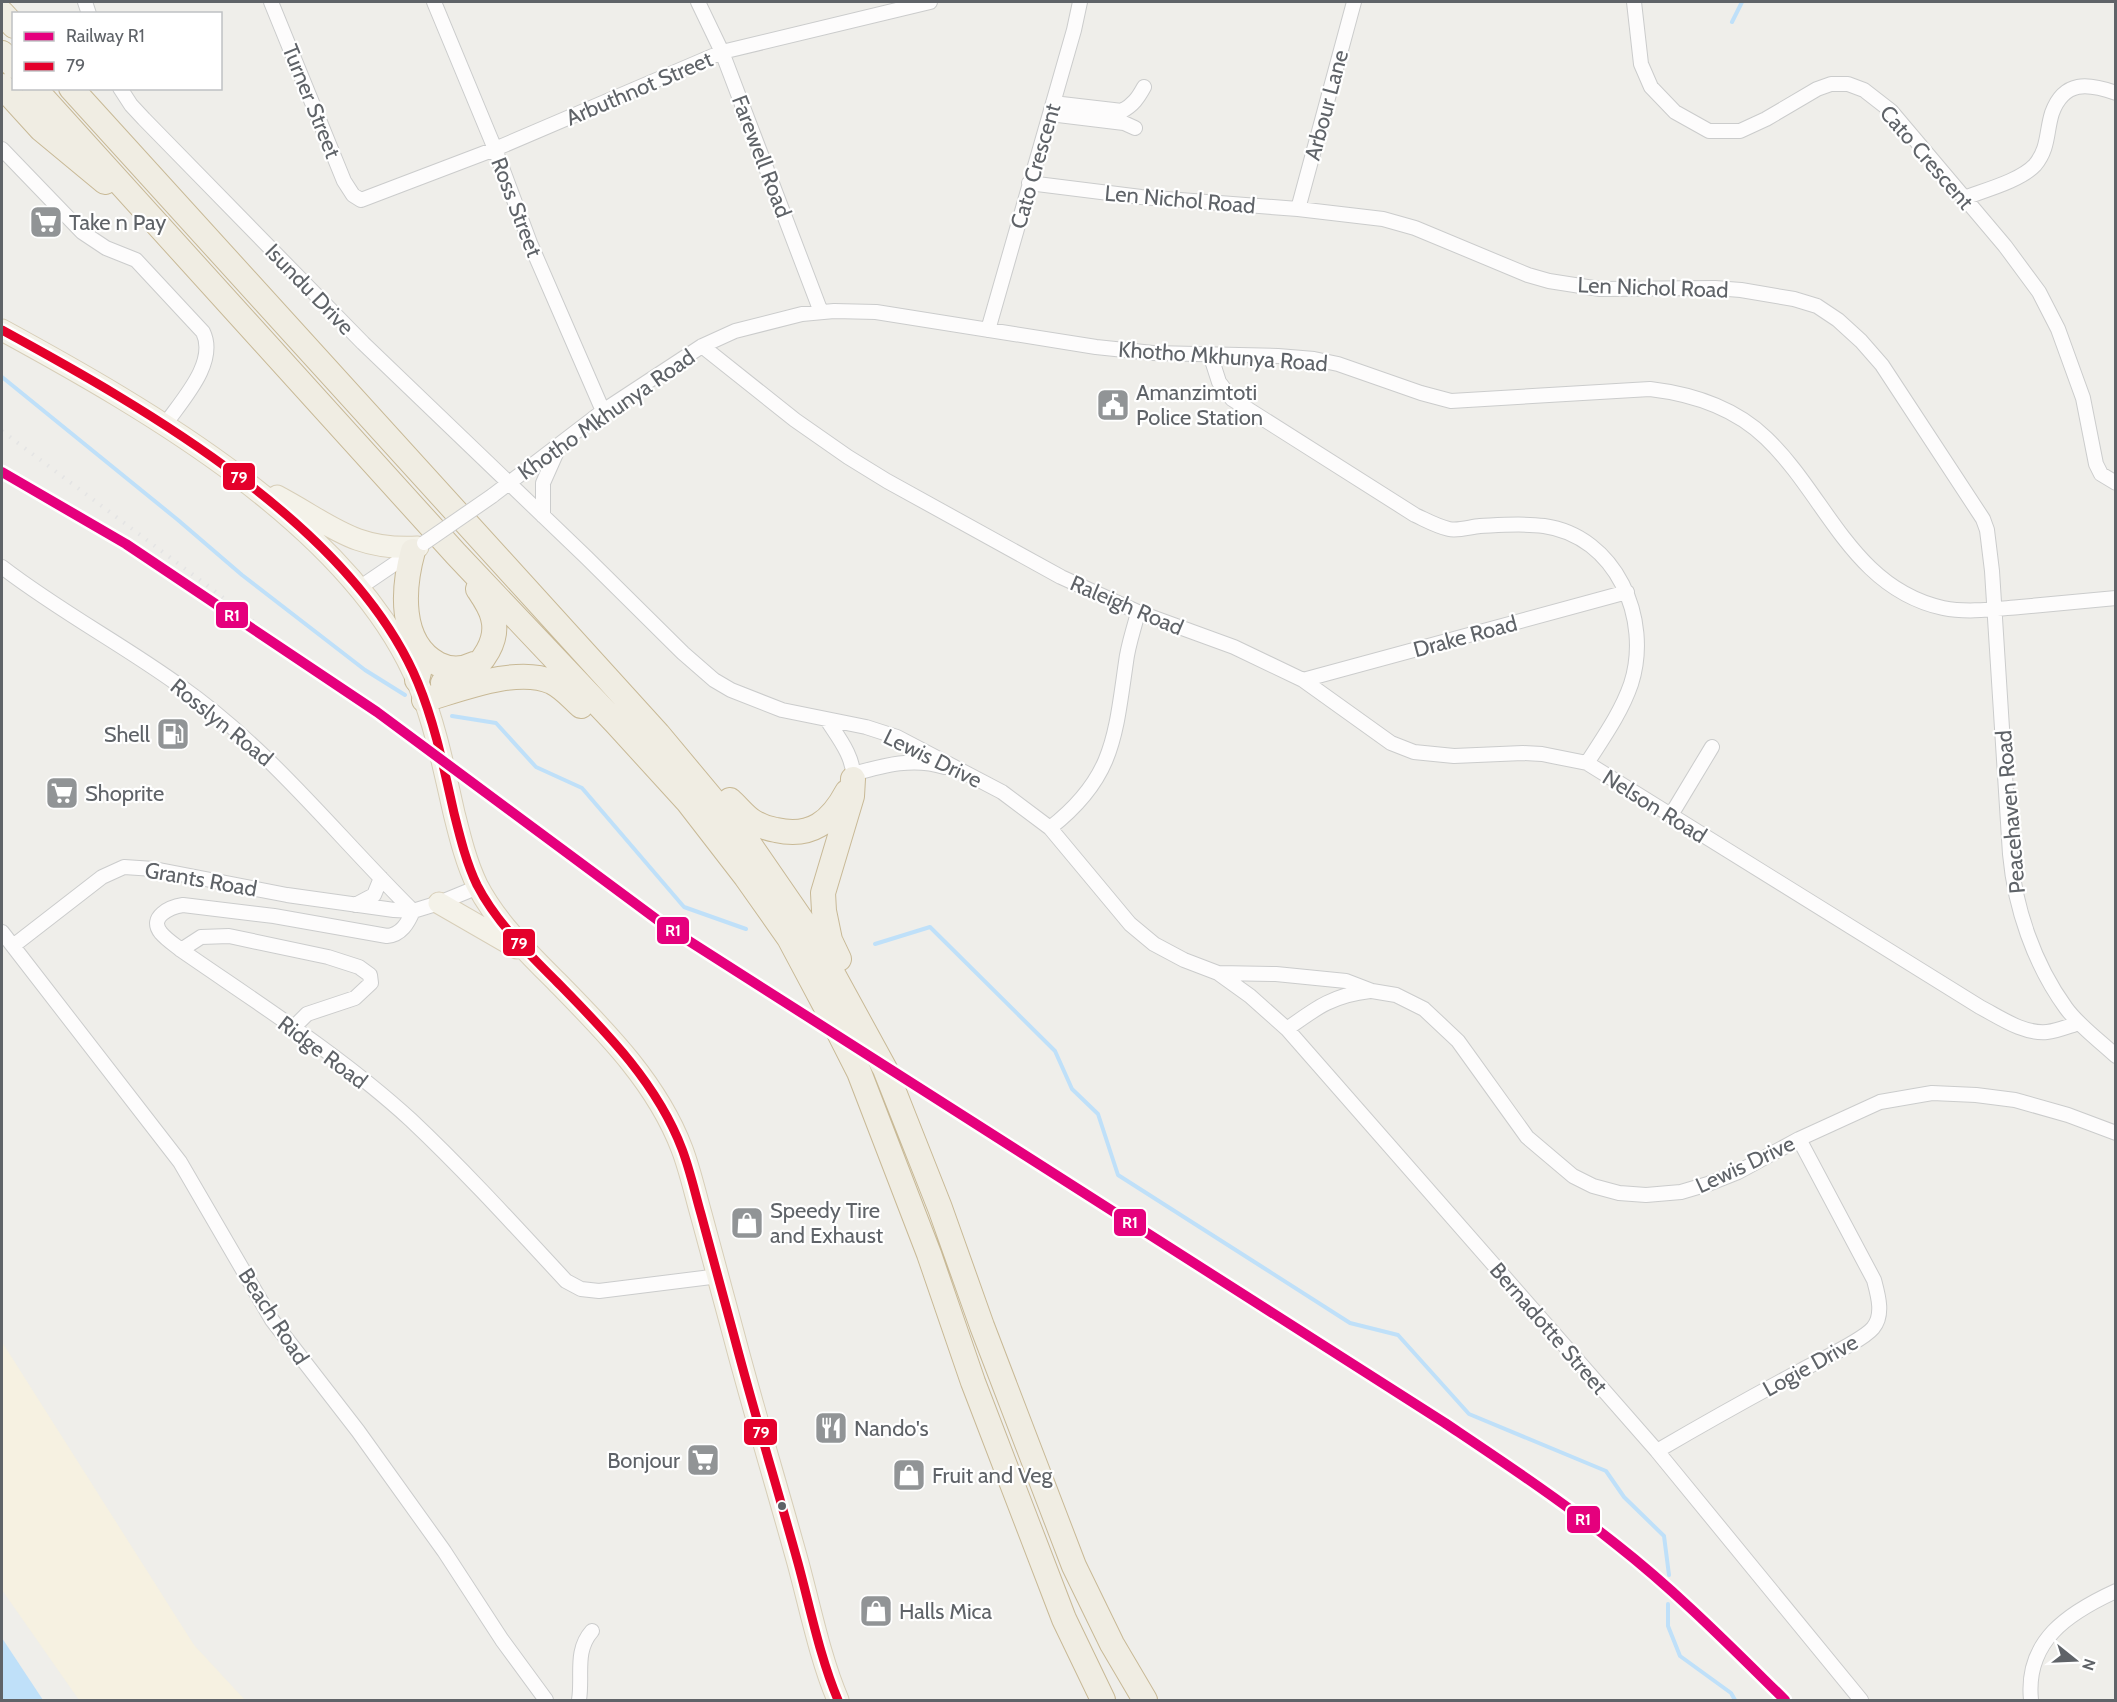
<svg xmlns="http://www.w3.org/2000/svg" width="2117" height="1702" font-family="Cabin,sans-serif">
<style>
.sand{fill:#f6f1e1}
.water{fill:#bfe0f9}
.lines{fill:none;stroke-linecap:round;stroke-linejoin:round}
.stream{stroke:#bfe0f9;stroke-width:4}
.street-casing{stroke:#cbcccc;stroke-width:16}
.primary-casing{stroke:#d7ceb8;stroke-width:23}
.highway-casing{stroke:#c8b996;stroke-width:26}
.street{stroke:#fdfcfc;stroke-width:14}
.primary{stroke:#f4f2e9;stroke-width:21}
.highway{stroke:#f0ede3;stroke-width:24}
.rail{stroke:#e4e4e4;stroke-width:4;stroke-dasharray:1.5 8;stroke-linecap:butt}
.street-bridge-casing{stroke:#cbcccc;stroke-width:16;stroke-linecap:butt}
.street-bridge{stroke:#fdfcfc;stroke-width:14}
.bus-1-casing{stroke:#fff;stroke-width:14}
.bus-1{stroke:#e4002b;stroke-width:9}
.rail-1-casing{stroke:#fff;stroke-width:15}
.rail-1{stroke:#e5007d;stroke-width:10}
.bus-dot{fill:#5f6368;stroke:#fff;stroke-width:2}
.labels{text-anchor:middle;stroke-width:4.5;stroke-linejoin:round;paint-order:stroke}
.street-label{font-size:22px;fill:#5f6368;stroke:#fff}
.poi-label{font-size:22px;fill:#5f6368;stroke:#fff;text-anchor:start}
.line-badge{stroke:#fff;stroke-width:2}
.badge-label{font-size:16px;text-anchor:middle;font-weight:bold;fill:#fff}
</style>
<rect width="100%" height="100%" fill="#efeeea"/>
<!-- sand -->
<path class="sand" d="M2,1342L194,1645L245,1700H79L2,1590Z"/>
<!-- water -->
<path class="water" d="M2,1638L43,1700H2Z"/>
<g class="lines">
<!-- stream -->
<path class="stream" d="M1732,22L1742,2
M2,377L178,520L242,575L365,670L405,695
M452,716L496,723L536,767L582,788L684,907L746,929
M875,944L930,927L1055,1051L1072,1089L1098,1114L1118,1175L1350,1323L1398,1335L1469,1414L1606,1471L1624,1497L1664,1536L1669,1575
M1668,1604V1626L1680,1656L1731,1693L1735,1700"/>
<!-- street casing -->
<g class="street-casing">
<path id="street" d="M85,2L89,14
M271,2L344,181L353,195L361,200L495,149L722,52L930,2
M434,2L495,149L530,243L603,411
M698,2L722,52L821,312
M1634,2L1641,64L1651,87L1675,112L1709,131H1740L1766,119L1817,89L1831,84H1848L1864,90L1891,111L2005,246L2039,292L2058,329L2083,398L2096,464L2101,474L2116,483
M120,88L131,105L144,119L363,343L586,557L683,653L714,680L731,690L782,710L866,727L897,737L1002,792L1050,828L1130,924L1154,944L1184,960L1218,973L1276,974L1346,981L1372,991L1396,995L1424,1009L1458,1041L1527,1137L1573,1176L1593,1186L1619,1193L1646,1195L1681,1192L1708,1184L1738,1172L1799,1139L1880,1102L1932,1093L1976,1095L2015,1100L2068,1115L2116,1133
M1053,103L1122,111C1133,105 1138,98 1144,87
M1050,114L1124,123L1135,128
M2,149L82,232L106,248L136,260L203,332C218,363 181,401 164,426
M1029,183L1141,197L1298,209L1383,219L1415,228L1528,275L1549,281L1600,289L1715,288L1741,290L1794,299L1817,306L1838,320L1861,341L1882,365L1983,519L1987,530L1992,571L2010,854C2015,908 2034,964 2066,1008C2079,1026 2099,1040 2116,1056
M1964,198C1985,190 2020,181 2035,165C2049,148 2046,132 2052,113C2064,80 2088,83 2116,93
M1298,209L1354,2
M988,330L1074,30L1080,2
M702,346L795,420L848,457L887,481L1061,577L1138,612L1234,647L1303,680L1391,743L1414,752L1454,756L1523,753L1542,754L1587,763L1980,1007C2001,1018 2023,1034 2047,1032C2057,1031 2069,1026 2079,1023
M1210,354L1219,382L1232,399L1415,515C1426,520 1436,526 1449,529C1458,531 1470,527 1480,526C1501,525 1523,523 1544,526C1616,536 1652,619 1631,684C1621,713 1603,738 1587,763
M492,496L603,411L702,346L735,331L802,314L834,311L876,312L1096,347L1153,353L1278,356L1314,359L1338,364L1421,393L1451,401L1650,389C1692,394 1735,408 1766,438C1826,495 1852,588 1943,608C1968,613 1995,609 2020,607C2052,604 2084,601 2116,598
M543,516V483L559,447
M2,567C59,611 122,644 180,686C271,750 335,834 413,911
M359,588L412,552
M1303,680L1627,592
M827,720C838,737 855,758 853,779
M853,774C885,765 913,757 945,767
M1671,815L1712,747
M1050,828C1114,778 1115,737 1126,662C1128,645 1134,629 1138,612
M355,905L374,895L381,878
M413,911C408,923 401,935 387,936L274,916L183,905C170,907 148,917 161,933C167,940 175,945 181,950C259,1004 341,1056 411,1120C465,1171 515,1226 566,1281L581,1289L599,1291L719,1276
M2,932L180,1162L272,1320L358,1431L444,1551L502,1640L546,1700
M13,946L102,877L124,867L154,869L287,895L394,910L413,911L439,903L478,887
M181,950L201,937L229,936L328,957L359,967L370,975L371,983L355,998L307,1014L293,1028
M1218,973L1250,996L1287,1029L1657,1451L1861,1700
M1287,1029C1316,1008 1333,995 1370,991
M1657,1451C1705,1423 1753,1396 1802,1370C1818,1361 1862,1341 1873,1328C1884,1315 1878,1295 1874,1280L1799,1139
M579,1700C583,1676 574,1651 592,1631
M2031,1700C2025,1641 2068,1613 2116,1591"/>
</g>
<!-- primary casing -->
<g class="primary-casing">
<path id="primary" d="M2,330C145,408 353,526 418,683C435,724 444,769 454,813C460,837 466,862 477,885C496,922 528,953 557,982C606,1032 657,1083 682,1149C690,1170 695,1193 701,1214C712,1255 723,1295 734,1336C754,1412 777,1487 798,1563C810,1607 820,1658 838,1700
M277,496C330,524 354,551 418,547
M439,903L517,948"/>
</g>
<!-- highway casing -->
<g class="highway-casing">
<path id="highway" d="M2,13L14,26
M2,53L14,66
M2,86L41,129L105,182
M34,88L456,554L616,723L688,802L746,877L789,938L830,1015L859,1072L929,1254L973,1382L1064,1619L1103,1700
M71,88L658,734L748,842L810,932L885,1069L940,1208L982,1326L1074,1566L1112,1644L1145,1700
M413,551C403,587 398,643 438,664C450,670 462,670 474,664
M417,680L420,668L417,646
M443,683C451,681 459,679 465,675C483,664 499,640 493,618C491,608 484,598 478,589
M424,700C459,690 517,666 552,682C564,688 572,698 581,706
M730,800C738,807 745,817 754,822C761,826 769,829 776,830C811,838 831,822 847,792
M839,959L830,940L824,911L823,893L852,796L853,779"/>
</g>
<!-- street -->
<use href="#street" class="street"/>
<!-- primary -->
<use href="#primary" class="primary"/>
<!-- highway -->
<use href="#highway" class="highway"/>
<!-- rail -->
<path class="rail" d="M2,431L212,589L317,671"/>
<!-- street-bridge casing -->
<g class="street-bridge-casing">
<path id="street-bridge" d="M424,543L492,496"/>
</g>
<!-- street-bridge -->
<use href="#street-bridge" class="street-bridge"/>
<!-- bus-1 casing -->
<g class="bus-1-casing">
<path id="bus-1" d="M2,330C145,408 353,526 418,683C435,724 444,769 454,813C460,837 466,862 477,885C496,922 528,953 557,982C606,1032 657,1083 682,1149C690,1170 695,1193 701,1214C712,1255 723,1295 734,1336C754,1412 777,1487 798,1563C810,1607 820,1658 838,1700"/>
</g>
<!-- bus-1 -->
<use href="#bus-1" class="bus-1"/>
<!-- rail-1 casing -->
<g class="rail-1-casing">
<path id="rail-1" d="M2,472L126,544L377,712L667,927L1445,1423C1503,1462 1562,1501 1617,1545C1677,1592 1731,1647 1785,1700"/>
</g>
<!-- rail-1 -->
<use href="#rail-1" class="rail-1"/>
</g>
<!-- icons -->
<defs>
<g id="supermarket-square" transform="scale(1.725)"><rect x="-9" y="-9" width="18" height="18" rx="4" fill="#919496" stroke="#fff"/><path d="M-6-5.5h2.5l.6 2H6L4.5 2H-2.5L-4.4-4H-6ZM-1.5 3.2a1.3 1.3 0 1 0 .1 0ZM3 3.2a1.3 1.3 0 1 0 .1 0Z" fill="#fff"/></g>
<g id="civic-square" transform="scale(1.725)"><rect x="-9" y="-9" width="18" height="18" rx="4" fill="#919496" stroke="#fff"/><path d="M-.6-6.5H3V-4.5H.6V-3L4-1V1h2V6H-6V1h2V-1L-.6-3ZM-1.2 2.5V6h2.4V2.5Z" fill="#fff"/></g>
<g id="fuel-square" transform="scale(1.725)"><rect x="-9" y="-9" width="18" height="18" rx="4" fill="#919496" stroke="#fff"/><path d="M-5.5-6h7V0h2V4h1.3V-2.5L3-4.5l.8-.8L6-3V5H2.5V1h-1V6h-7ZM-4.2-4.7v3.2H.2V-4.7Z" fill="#fff"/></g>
<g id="shop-square" transform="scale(1.725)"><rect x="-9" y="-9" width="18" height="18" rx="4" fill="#919496" stroke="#fff"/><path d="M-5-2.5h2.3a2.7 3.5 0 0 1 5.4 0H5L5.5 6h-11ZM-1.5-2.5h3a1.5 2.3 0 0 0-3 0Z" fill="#fff"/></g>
<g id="restaurant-square" transform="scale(1.725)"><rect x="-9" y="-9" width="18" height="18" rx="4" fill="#919496" stroke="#fff"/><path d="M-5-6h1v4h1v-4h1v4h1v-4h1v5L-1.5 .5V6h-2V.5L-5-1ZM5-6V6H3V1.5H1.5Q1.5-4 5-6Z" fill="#fff"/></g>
</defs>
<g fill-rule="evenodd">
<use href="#supermarket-square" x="46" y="222"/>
<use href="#civic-square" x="1113" y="405"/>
<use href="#fuel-square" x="173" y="734"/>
<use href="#supermarket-square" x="62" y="793"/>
<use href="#shop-square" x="747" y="1223"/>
<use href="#restaurant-square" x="831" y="1428"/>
<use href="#supermarket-square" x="703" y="1460"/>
<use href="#shop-square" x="909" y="1475"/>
<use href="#shop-square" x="876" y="1611"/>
</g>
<!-- markers -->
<circle class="bus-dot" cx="782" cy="1506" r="5"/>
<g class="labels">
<!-- street labels -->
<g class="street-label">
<text transform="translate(639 88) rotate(-23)" y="8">Arbuthnot Street</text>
<text transform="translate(312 101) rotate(68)" y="8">Turner Street</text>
<text transform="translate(1326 105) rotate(-75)" y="8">Arbour Lane</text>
<text transform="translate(762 156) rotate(69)" y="8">Farewell Road</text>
<text transform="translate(1927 157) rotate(49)" y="8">Cato Crescent</text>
<text transform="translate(1035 166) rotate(-74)" y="8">Cato Crescent</text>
<text transform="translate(1180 199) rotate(5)" y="8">Len Nichol Road</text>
<text transform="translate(517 207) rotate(69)" y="8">Ross Street</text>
<text transform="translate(1653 287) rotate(2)" y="8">Len Nichol Road</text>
<text transform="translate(310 289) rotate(46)" y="8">Isundu Drive</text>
<text transform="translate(1223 356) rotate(4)" y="8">Khotho Mkhunya Road</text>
<text transform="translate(606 414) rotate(-35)" y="8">Khotho Mkhunya Road</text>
<text transform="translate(1127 605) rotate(23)" y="8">Raleigh Road</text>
<text transform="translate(1465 636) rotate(-15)" y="8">Drake Road</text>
<text transform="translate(222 722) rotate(39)" y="8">Rosslyn Road</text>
<text transform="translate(933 758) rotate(26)" y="8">Lewis Drive</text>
<text transform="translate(1655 806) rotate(32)" y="8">Nelson Road</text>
<text transform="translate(2010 812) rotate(-95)" y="8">Peacehaven Road</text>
<text transform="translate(201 879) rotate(10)" y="8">Grants Road</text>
<text transform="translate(323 1052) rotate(37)" y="8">Ridge Road</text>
<text transform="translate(1745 1164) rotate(-25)" y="8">Lewis Drive</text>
<text transform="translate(274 1316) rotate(57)" y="8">Beach Road</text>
<text transform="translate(1549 1328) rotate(49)" y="8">Bernadotte Street</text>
<text transform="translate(1810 1365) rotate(-29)" y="8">Logie Drive</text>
</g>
<!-- poi labels -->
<g class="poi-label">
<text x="69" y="230">Take n Pay</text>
<text x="1136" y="400">Amanzimtoti<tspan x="1136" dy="25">Police Station</tspan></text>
<text x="150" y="742" text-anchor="end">Shell</text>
<text x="85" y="801">Shoprite</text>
<text x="770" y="1218">Speedy Tire<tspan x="770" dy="25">and Exhaust</tspan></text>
<text x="854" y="1436">Nando's</text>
<text x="680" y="1468" text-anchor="end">Bonjour</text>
<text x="932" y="1483">Fruit and Veg</text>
<text x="899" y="1619">Halls Mica</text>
</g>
</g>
<g class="line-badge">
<rect x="222" y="462" width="34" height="29" rx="6" fill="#e4002b"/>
<rect x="215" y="601" width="34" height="28" rx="6" fill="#e5007d"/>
<rect x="656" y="916" width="34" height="29" rx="6" fill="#e5007d"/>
<rect x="502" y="928" width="34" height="29" rx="6" fill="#e4002b"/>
<rect x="1113" y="1208" width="34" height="29" rx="6" fill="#e5007d"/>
<rect x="743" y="1418" width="35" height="28" rx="6" fill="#e4002b"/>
<rect x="1566" y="1505" width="35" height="29" rx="6" fill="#e5007d"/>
</g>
<g class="badge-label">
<text x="239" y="483">79</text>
<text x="232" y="621">R1</text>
<text x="673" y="936">R1</text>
<text x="519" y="949">79</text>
<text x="1130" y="1228">R1</text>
<text x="761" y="1438">79</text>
<text x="1583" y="1525">R1</text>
</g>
<!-- border -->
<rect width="2117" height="1702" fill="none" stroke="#5f6368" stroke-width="6"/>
<!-- legend -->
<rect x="12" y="12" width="210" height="78" fill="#ffffff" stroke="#bfc1c3" stroke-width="1.5"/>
<rect x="24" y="32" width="30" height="9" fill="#e5007d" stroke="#bfc1c3" stroke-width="1.5"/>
<text x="66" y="42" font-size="18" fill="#5f6368">Railway R1</text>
<rect x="24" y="62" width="30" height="9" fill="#e4002b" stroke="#bfc1c3" stroke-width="1.5"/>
<text x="66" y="72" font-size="18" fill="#5f6368">79</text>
<!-- north arrow -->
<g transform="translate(2075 1660) rotate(108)" stroke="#ffffff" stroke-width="4.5" paint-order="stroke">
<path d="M0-4.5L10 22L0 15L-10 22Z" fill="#5f6368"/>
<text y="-9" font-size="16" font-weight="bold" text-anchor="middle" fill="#5f6368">N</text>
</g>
</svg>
